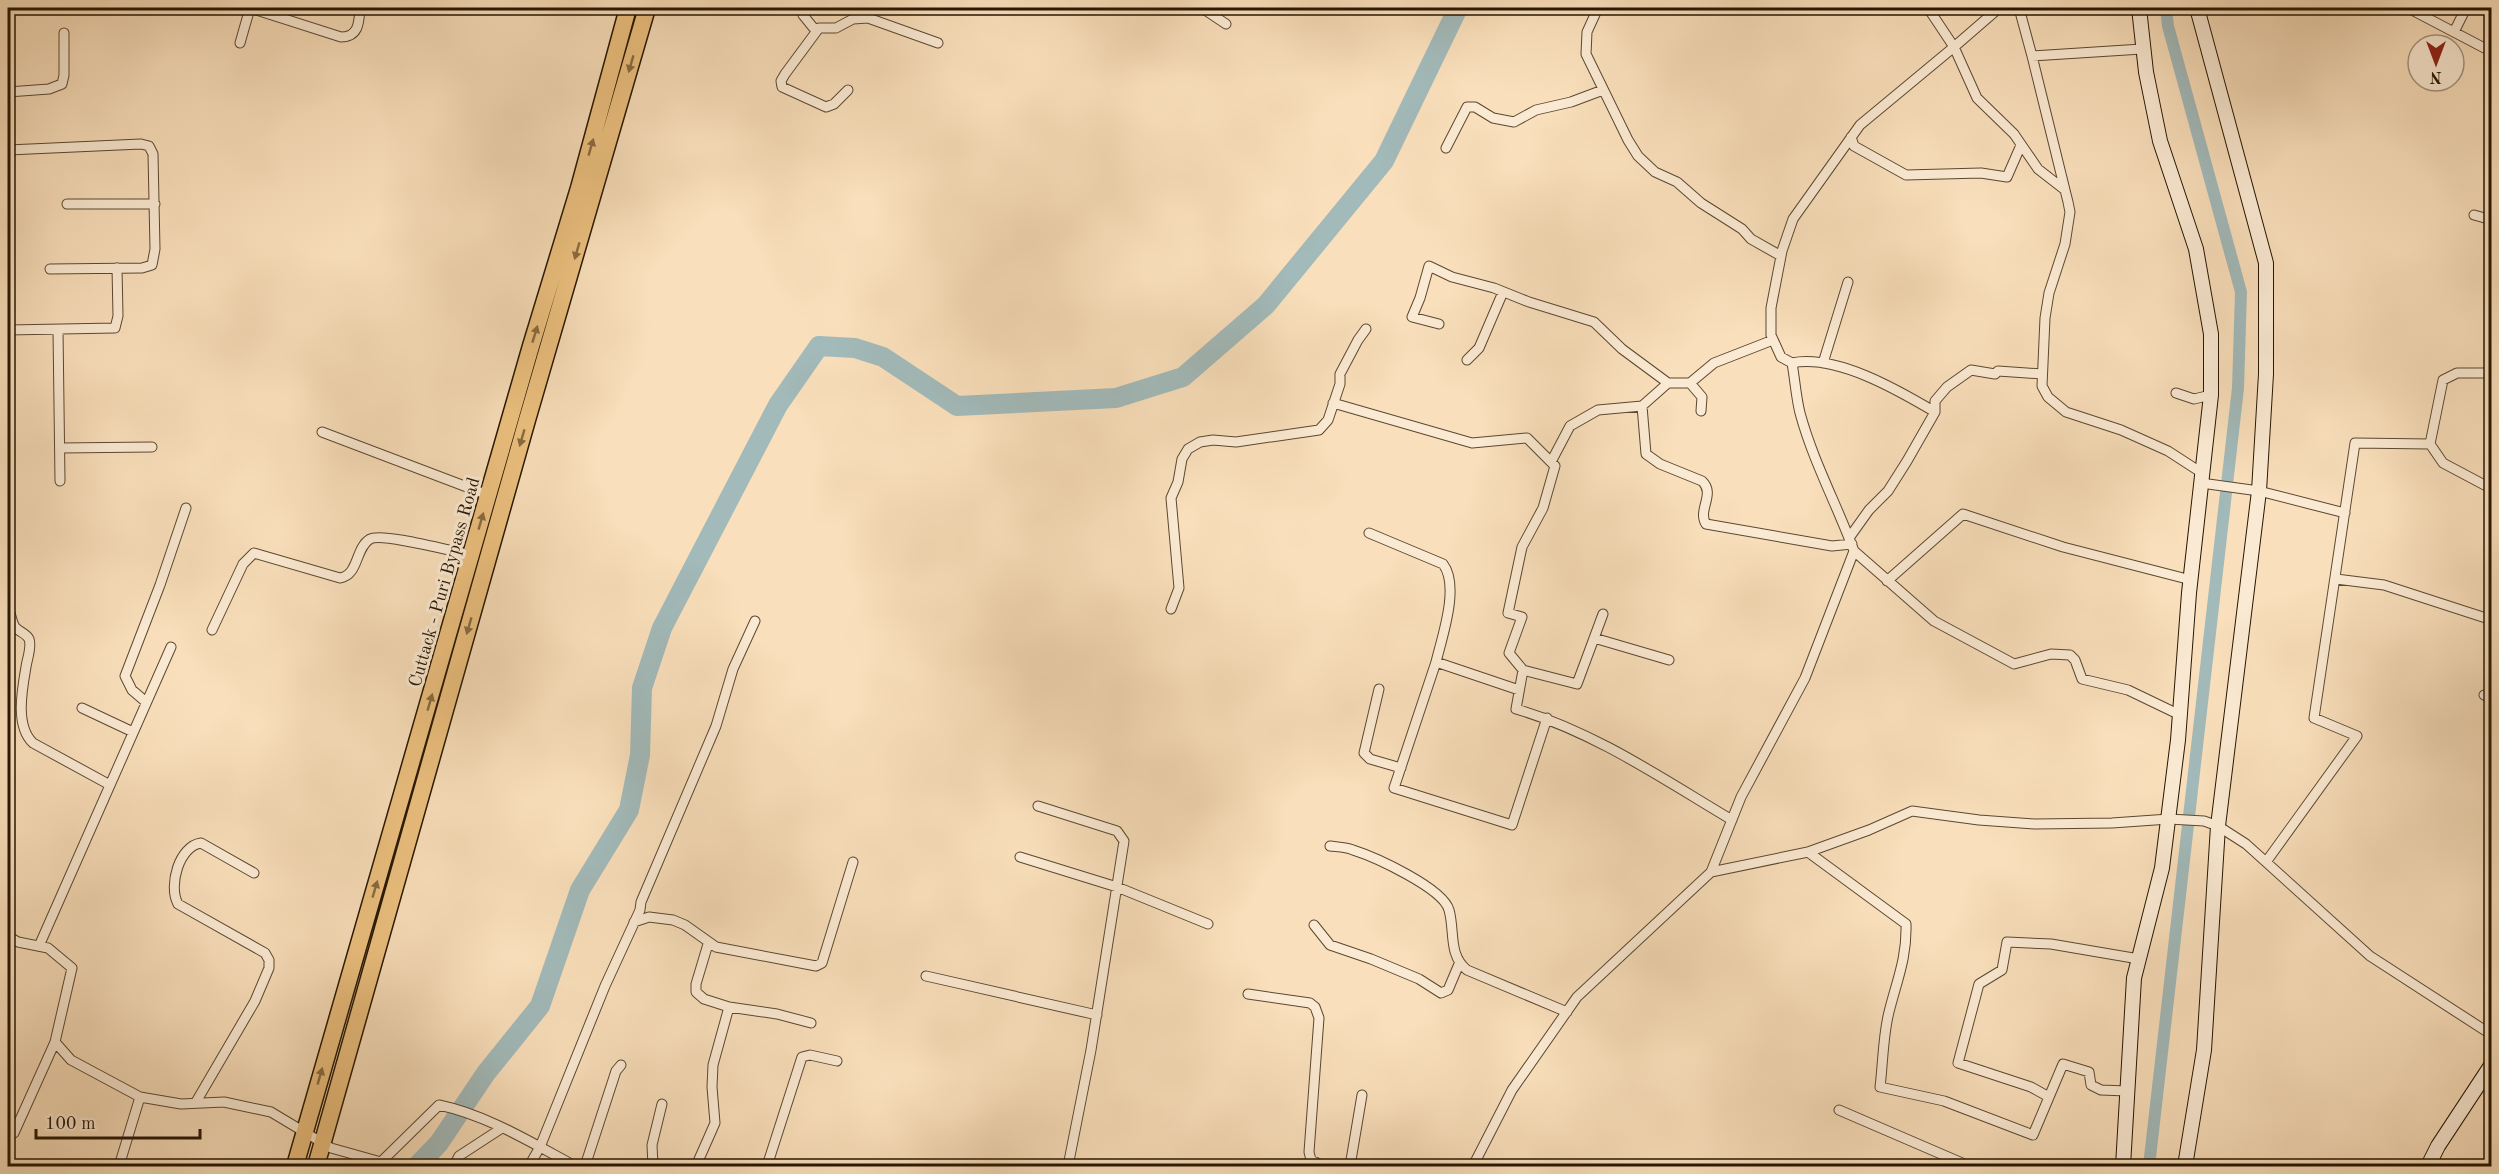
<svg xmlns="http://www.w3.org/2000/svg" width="2499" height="1174" font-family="'Old Standard TT',serif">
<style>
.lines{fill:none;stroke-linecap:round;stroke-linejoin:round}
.canal{stroke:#a2baba;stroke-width:12}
.river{stroke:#a2baba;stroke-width:20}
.street-casing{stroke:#5b4830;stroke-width:11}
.secondary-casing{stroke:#261602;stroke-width:16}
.highway-casing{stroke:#261602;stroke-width:19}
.street{stroke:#fbead3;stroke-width:9}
.secondary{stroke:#fbead3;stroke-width:14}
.highway{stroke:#ecc07e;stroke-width:16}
.oneway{fill:#896b40}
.labels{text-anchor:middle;stroke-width:6;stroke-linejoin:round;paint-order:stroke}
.street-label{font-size:18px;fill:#261602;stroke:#fbead3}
</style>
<rect width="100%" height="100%" fill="#f9dfbb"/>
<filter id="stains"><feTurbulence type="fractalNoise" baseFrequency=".00333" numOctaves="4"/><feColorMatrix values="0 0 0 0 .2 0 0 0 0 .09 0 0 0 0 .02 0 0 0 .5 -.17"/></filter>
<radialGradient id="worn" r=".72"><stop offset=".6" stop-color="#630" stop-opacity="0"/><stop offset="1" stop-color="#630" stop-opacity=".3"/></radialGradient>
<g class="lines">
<!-- canal -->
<path class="canal" d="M2149,1166L2238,388L2241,292L2168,26L2166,8"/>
<!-- river -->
<path class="river" d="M417,1166L439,1143L486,1073L540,1006L580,890L629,810L640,755L642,688L662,628L778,405L819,346L855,348L883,357L957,406L1116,398L1183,377L1266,305L1384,161L1458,8"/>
<!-- street casing -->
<g class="street-casing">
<path id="street" d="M250,8L341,37C359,37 359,22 360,8
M802,8L803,15L816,31
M1202,8L1226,24
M1598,8L1587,32L1586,54L1628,140L1638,156L1655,172L1677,182L1701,203L1742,229L1751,239L1781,256
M1928,8L1954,47L1999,8
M2019,8L2032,56L2142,49
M2408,8L2492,52
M2454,32L2466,8
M240,43L250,8
M2032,56L2065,190
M848,90L834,104L826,107L782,87L781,81L785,74L819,28H836L853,19L868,18L938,43
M8,92L49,89L62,84L64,75V33
M1851,137L1854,146L1906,175L1981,173L2007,177L2021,145
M1446,148L1467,107H1475L1493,118L1514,122L1536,110L1571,102L1603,90
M8,150L141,144L149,146L153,154L155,249L152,265L142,268L50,269
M67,204H155
M2474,215L2492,220
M1439,324L1412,317L1420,298L1429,266L1452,277L1494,288L1529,302L1594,322L1622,349L1668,383H1690
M8,330L115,328L118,316L117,268
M58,330L60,481
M1467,360L1479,348L1503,292
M1792,363C1836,354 1898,390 1935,412
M1823,363L1848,282
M2176,393L2194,399L2211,395
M1333,403L1472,443L1527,438L1555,466L1543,508L1522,547L1508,613L1522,617L1509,653L1523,670L1577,684L1603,614
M1642,406L1646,454L1660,464L1702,481C1716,494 1697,510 1706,524L1832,546L1852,544
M1701,411L1702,397L1690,383L1714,363L1773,340
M322,432L488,495
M2430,444L2443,463L2492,489
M60,448L152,447
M1551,462L1570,426L1598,410L1642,406L1668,383
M2201,483L2259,491L2345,513
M1369,533L1443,564C1460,586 1442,637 1436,662
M1849,538L1869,510L1888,491L1907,461L1935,412V401L1947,387L1971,370L1995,374L1998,371L2042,374
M1854,551L1934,621L2014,664L2051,654L2070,655L2075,660L2082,679L2128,690L2180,715
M2336,579L2384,585L2492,620
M1887,581L1963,514L2063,547L2191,580
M1171,609L1179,588L1171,498L1178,482L1182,459L1188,449L1200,442L1213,440L1236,442L1319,430L1328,420L1340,384V374L1358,340L1366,329
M8,610C12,615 11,621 15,627C19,632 26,633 29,639C32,647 27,659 26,667C22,690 15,726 33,743L110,785
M212,630L243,564L254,553L340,578C359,575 355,548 370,539C382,532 454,552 472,555
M1594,638L1669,660
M1523,670L1516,709C1593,731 1663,779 1732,820
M1379,689L1364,753L1370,759L1401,768
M1519,690L1436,662L1394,788L1512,825L1547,718
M2484,695L2492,698
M146,702L132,690L125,676L160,585L186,508
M82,708L133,732
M1038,806L1117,831L1124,841L1091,1050L1068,1166
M1330,846C1338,847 1346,847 1353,850C1375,857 1443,888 1449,910C1455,931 1448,955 1467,970L1567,1012
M1808,852L1906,924C1907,958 1897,980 1889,1012C1883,1035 1883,1063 1880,1087L1944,1101L2033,1135L2063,1064L2089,1072L2091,1085L2101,1090L2127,1091
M1020,857L1117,887L1208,924
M2266,862L2357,736L2314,718L2355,443L2430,444L2443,380L2457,373H2492
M1711,872L1808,852L1869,830L1912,811L1979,820L2035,824L2112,823L2169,819L2204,821L2218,826L2246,844L2370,956L2492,1035
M634,922L649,917L673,920L685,925L716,947L816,966L822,963L853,862
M1314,925L1330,945L1371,959L1419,979L1441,993L1448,990L1459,964
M8,936L18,942L48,948L72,968L55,1042L71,1060L140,1097L181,1104L224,1102L271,1112L331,1148L381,1162L439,1105C487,1115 532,1143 575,1166
M708,944L696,984V992L704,999L729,1007
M39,946L171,647
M926,976L1097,1015
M1248,994L1310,1003L1315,1007L1319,1018L1309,1152L1311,1160L1323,1166
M2049,1097L2031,1087L1958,1063L1979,984L2002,970L2007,942L2051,944L2139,959
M196,1102L255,1001L269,968V960L265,953L178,904C168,886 179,846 201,843L254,873
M1839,1110L1969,1166
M14,1133L55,1042
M119,1166L140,1097
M454,1166L459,1156L502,1128
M529,1166L540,1147L605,986L640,910L641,902L716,726L733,669L755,621
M585,1166L616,1071L621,1065
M653,1166L652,1145L662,1104
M696,1166L715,1123L712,1087L713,1065L729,1007L777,1014L811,1023
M767,1166L802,1057L810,1055L837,1061
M1350,1166L1362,1095
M1473,1166L1512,1090L1577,997L1711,872L1741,797L1805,678L1854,551C1837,505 1813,461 1800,413C1796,397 1795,380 1792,363L1781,357L1771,335V308L1782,251L1793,219L1860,125L1954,47L1977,98L2014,134L2038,169L2065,190L2068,202L2070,212L2065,244L2049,293L2045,318L2042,386L2048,397L2066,412L2121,430L2168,451L2202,473"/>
</g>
<!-- secondary casing -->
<g class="secondary-casing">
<path id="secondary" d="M2123,1166L2134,978L2162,868L2178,740L2189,593L2211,395V334L2196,249L2160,141L2146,72L2139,8
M2185,1166L2204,1050L2218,826L2259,491L2266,374V263L2197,8
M2428,1166L2438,1146L2492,1064"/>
</g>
<!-- highway casing -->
<g class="highway-casing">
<path id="highway" d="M295,1166L531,346L579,188L628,8
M316,1166L527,420L647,8"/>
</g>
<!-- street -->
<use href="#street" class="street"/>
<!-- secondary -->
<use href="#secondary" class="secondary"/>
<!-- highway -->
<use href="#highway" class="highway"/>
</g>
<!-- one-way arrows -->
<defs><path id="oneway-solid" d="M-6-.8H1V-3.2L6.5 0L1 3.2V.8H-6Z" transform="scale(1.5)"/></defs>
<g class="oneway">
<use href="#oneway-solid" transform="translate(631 64) rotate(106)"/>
<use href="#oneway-solid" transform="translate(591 147) rotate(-74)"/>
<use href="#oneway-solid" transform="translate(577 251) rotate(106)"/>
<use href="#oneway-solid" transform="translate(535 334) rotate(-73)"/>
<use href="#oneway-solid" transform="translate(522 438) rotate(106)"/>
<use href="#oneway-solid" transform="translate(481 521) rotate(-74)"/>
<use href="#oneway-solid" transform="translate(469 626) rotate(106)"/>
<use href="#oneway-solid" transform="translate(430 702) rotate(-74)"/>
<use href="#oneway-solid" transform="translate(375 889) rotate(-74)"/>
<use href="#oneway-solid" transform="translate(320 1076) rotate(-74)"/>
</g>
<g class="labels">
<!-- street labels -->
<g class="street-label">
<text transform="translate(444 582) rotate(-74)" y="6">Cuttack - Puri Bypass Road</text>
</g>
</g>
<!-- margin -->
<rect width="2499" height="1174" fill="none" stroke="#f9dfbb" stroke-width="30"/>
<rect x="9" y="9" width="2481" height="1156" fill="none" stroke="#261602" stroke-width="3"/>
<rect x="15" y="15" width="2469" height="1144" fill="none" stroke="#261602" stroke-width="1.5"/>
<!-- north arrow -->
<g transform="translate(2436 63) rotate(180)"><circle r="28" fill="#fbead3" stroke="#a6957f" stroke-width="1.5"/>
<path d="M0-4.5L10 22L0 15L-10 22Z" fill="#8f2418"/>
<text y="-9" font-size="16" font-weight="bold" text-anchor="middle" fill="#261602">N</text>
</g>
<!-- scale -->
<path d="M36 1129v9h164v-9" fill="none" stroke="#261602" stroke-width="3"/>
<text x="45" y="1129" font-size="18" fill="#261602" stroke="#fbead3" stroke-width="4.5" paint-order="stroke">100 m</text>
<rect width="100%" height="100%" filter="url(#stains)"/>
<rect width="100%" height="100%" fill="url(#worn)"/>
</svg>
